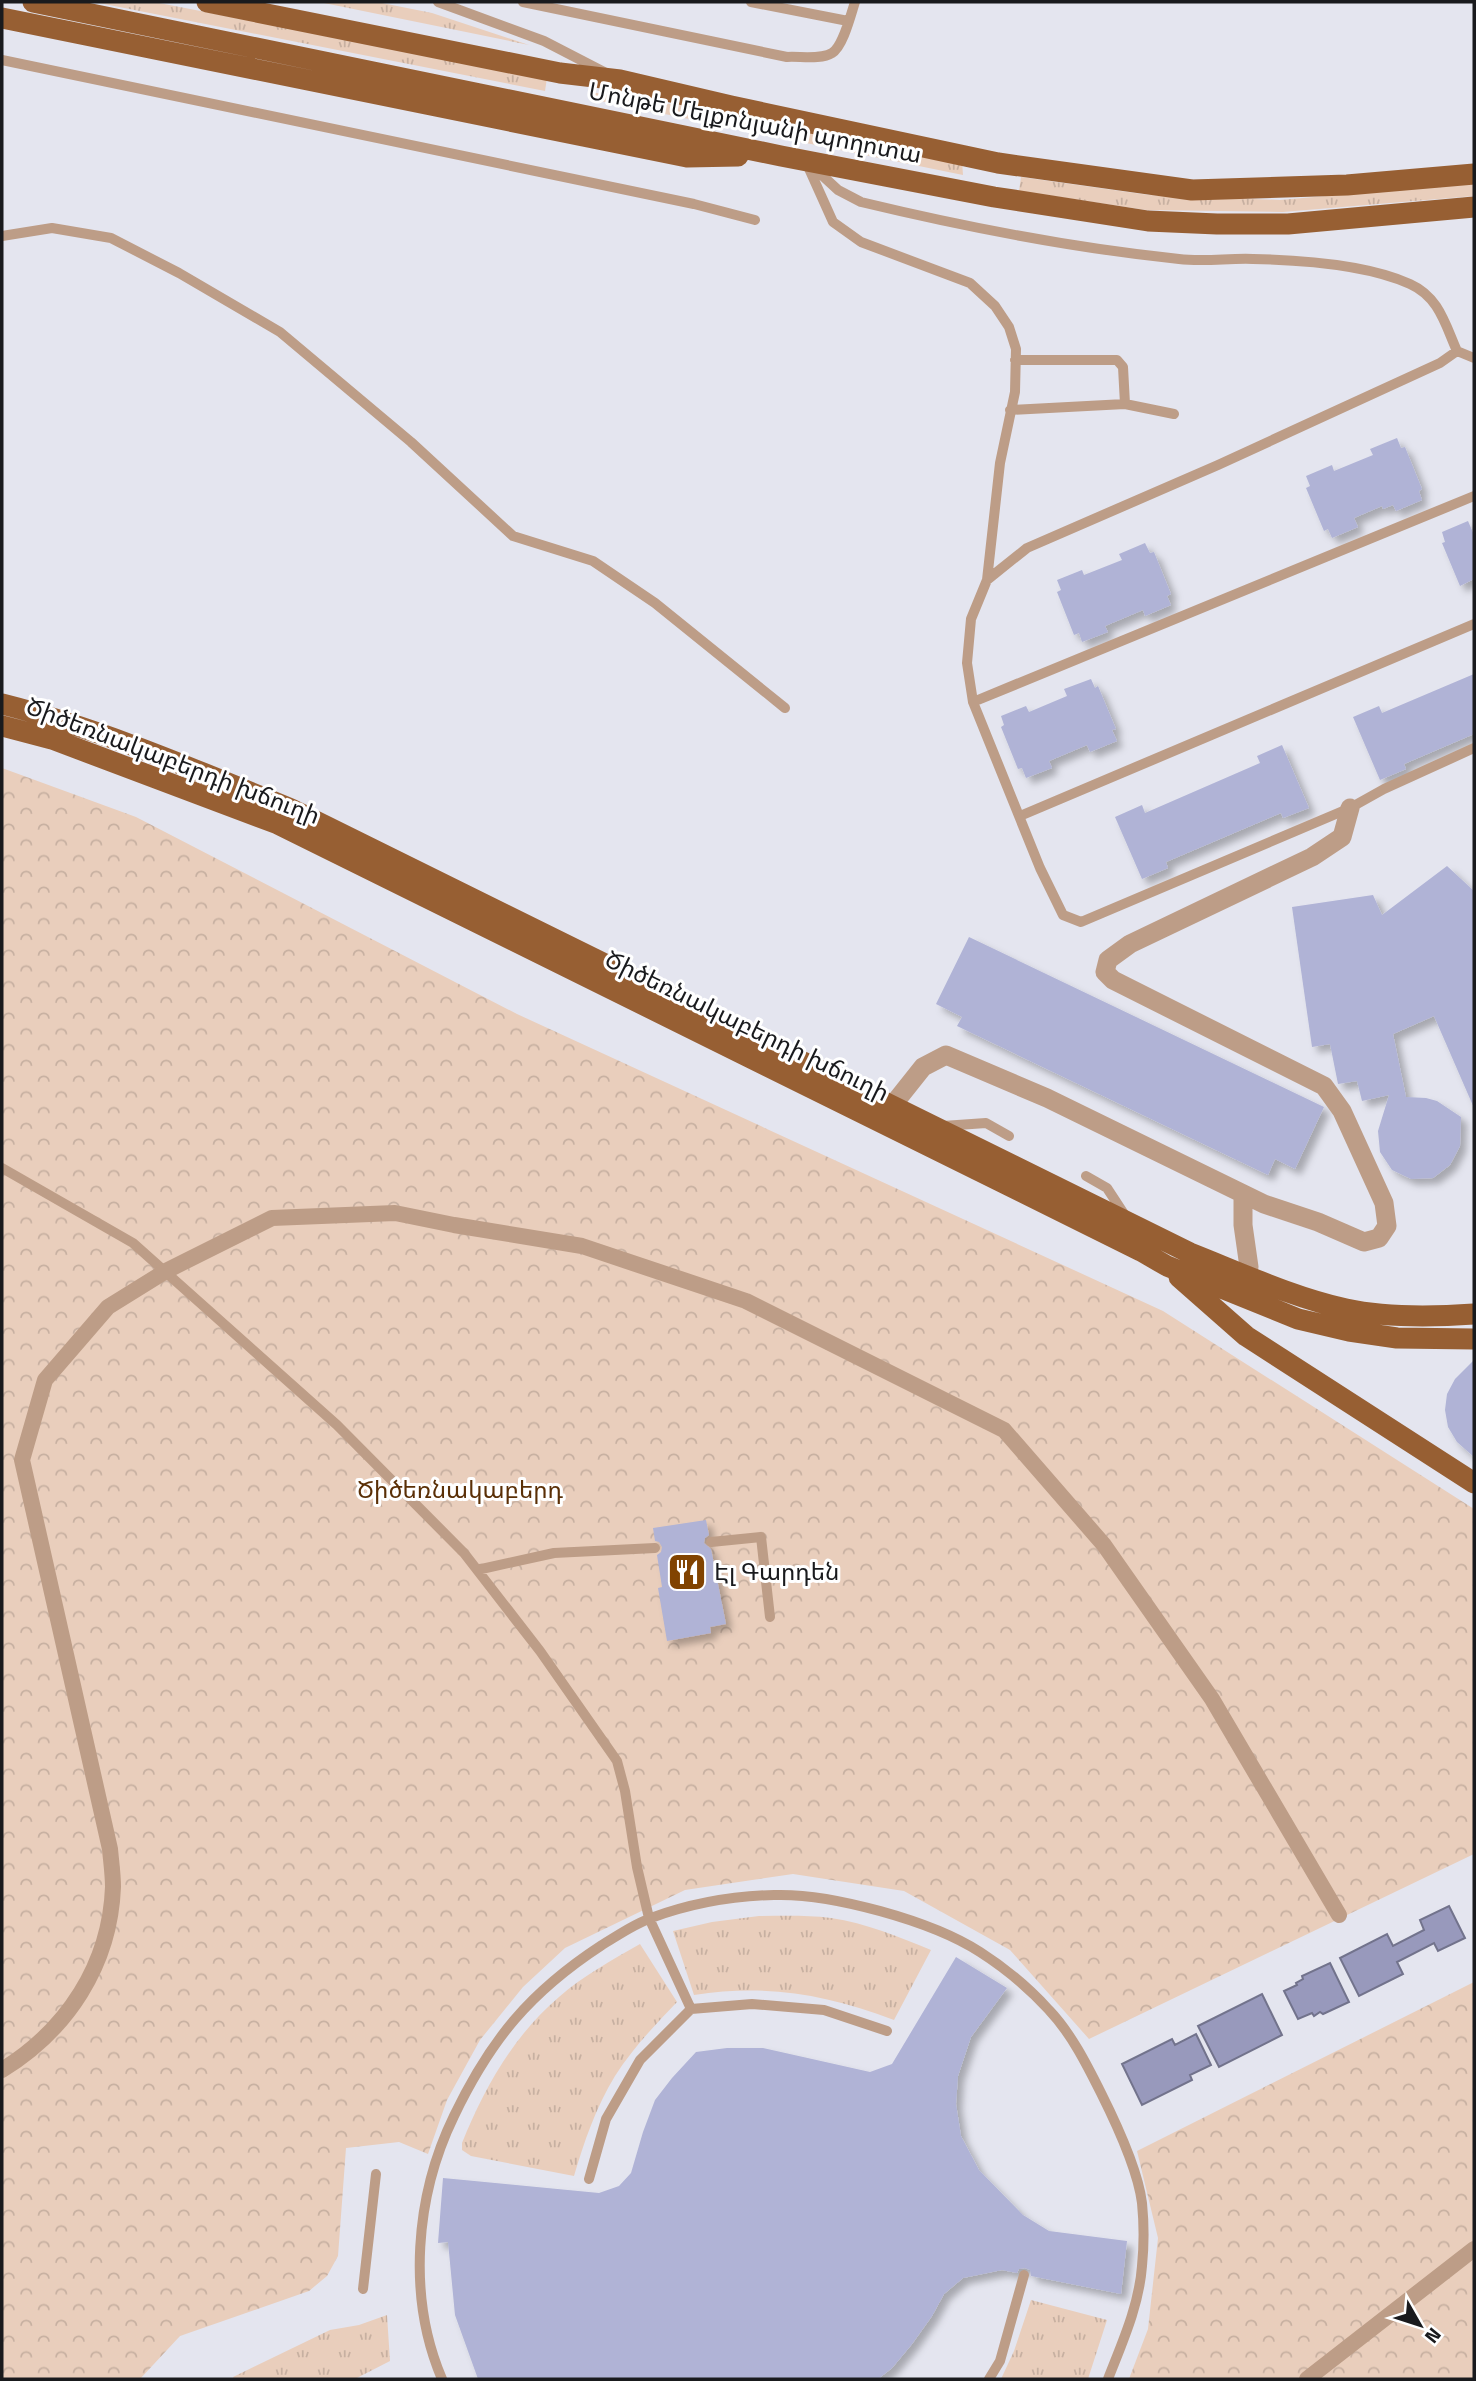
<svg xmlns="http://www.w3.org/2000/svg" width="1476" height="2381" font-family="'Titillium Web','Noto Sans Armenian',sans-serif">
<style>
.grass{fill:url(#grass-tufts)}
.park{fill:url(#park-crowns)}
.water{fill:#9899bc;stroke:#72738c;stroke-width:2}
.building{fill:#b0b3d6;filter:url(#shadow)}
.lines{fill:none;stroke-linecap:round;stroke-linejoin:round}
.service{stroke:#bd9d87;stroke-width:10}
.pedestrian{stroke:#bd9d87;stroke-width:16}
.minor{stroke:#bd9d87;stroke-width:19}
.primary{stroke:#975f33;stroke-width:21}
.labels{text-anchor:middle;stroke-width:6;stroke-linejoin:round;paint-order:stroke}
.street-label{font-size:24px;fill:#191a1d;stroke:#fff}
.park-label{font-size:24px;fill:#5a2f06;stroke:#fff}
.poi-label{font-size:24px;fill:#191a1d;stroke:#fff;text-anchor:start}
</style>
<defs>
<pattern id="grass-tufts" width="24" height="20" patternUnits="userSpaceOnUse" patternTransform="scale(1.75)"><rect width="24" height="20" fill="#e9cebc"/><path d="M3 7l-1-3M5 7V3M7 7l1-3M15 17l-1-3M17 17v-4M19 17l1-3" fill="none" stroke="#c7b0a1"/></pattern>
<pattern id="park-crowns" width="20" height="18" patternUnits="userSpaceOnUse" patternTransform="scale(1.75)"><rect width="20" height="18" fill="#e9cebc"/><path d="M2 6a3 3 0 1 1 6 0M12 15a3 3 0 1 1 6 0" fill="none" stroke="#c7b0a1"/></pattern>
<filter id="shadow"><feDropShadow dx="6" dy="6" stdDeviation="3.5" flood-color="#0004"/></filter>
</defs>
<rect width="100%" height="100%" fill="#e4e5ef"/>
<!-- grass -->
<path class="grass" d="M94,2H154L547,78L545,91Z
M319,2H377L432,13L529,45Z
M592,92L637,101L693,106L962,161L963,175L591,99Z
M1021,177L1149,195L1280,200L1474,183V196L1283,212L1146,210L1019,191Z
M759,1916C783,1916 807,1915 831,1918C866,1923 899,1937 931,1950L894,2020C825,1994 767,1984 694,1995L673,1931L712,1922Z
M640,1944L677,2002C655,2025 632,2049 615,2076C596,2107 584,2142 574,2176L471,2156L462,2150V2143C484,2089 513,2036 559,1997C583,1976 612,1960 640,1944Z
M1031,2300L1107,2320L1088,2379H1001L1014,2351Z
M387,2315L390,2361L355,2379H234L233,2377L330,2330L359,2325Z"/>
<!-- park -->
<path class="park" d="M2,768L136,817L517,1014L1163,1311L1474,1509V1854L1089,2039L1010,1950L904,1891L793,1874L685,1890L565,1948L523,1987L480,2040L447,2100L428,2154L399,2142L346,2148L338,2256L327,2276L309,2291L180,2336L140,2379H2Z
M1474,1982V2379H1129L1148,2329L1158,2238L1137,2151Z"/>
<!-- water -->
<path class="water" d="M1449,1906L1465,1938L1438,1951L1434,1943L1397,1962L1403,1974L1359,1996L1340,1958L1387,1934L1393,1946L1424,1930L1420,1920Z
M1330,1963L1349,2002L1323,2014L1320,2012L1314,2016L1312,2013L1298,2019L1284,1991L1297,1985L1296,1983L1303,1979L1302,1976Z
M1262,1994L1282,2035L1219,2067L1198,2026Z
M1196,2034L1211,2065L1190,2075L1192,2080L1142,2105L1122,2064L1172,2039L1175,2045Z"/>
<!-- building -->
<path class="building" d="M1397,438L1401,448L1405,447L1422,489L1419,491L1422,500L1396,511L1393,505L1383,509L1382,506L1354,518L1358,527L1332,538L1328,529L1324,531L1306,488L1310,486L1306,476L1332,465L1334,471L1373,455L1370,449Z
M1468,521L1474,535V579L1460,586L1442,543L1445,542L1442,532Z
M1145,543L1150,553L1154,552L1171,594L1167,596L1171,605L1145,616L1143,610L1105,626L1108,632L1082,642L1079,633L1074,635L1057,592L1061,590L1057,580L1082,570L1084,575L1122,560L1119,554Z
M1474,674V734L1404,764L1406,769L1380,780L1353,717L1379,706L1382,713Z
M1091,679L1095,688L1098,686L1116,729L1112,730L1117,741L1090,752L1087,745L1049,761L1052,768L1026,778L1022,768L1018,769L1001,727L1004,725L1001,716L1026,706L1029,712L1067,696L1064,689Z
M1282,745L1309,808L1283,818L1281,813L1166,862L1168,868L1142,879L1115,817L1142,805L1145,813L1260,763L1257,756Z
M1447,866L1474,891V1108L1434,1016L1393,1034L1406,1097L1426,1098L1437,1101L1461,1117L1460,1146L1450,1165L1433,1178L1411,1179L1392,1170L1380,1152L1378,1131L1389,1095L1362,1101L1357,1081L1338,1084L1330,1044L1312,1047L1292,907L1373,895L1382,915Z
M969,937L1324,1107L1295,1169L1275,1159L1268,1175L957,1026L962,1017L936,1004Z
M1474,1360V1457L1457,1442L1448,1427L1445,1410L1447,1394L1455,1379Z
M706,1520L709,1535L705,1538L704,1543L711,1549L726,1624L710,1627L711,1633L667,1641L658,1588L662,1587L657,1555L661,1552L662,1547L659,1542L655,1541L653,1528Z
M956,1957L1007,1988L971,2037L958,2076L956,2104L961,2136L979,2170L1023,2215L1049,2231L1127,2241L1121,2294L1031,2276L1030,2270L1025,2268L1019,2269L1017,2273L1002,2270L963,2278L944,2294L932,2316L912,2344L892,2368L878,2379H478L455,2315L448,2242L438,2243L443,2178L599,2193L619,2186L631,2173L643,2132L655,2100L672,2078L696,2052L727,2048H763L870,2072L892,2064Z"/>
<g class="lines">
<!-- service -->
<path class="service" d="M438,2L544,41L604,72
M523,2L787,57C799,56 821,60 832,53C843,47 851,14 855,2
M751,2L848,21
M2,60L694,204L755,220
M806,162L833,222L861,242L970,283L995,306L1009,327L1016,349L1015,392L1000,463L987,580L971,619L967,663L973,702L1040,868L1063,915L1081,922L1350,808L1384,789L1474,748
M812,166L838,190L861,202C965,227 1073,248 1179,259C1204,262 1229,258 1253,259C1300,260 1368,265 1410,284C1439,297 1445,324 1457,351L1440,363L1218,465L1027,548L987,580
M2,236L52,228L111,238L179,273L280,332L411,442L513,536L593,561L655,603L785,708
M1457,351L1474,358
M1015,360H1117L1123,367L1125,404
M1010,410L1125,404L1174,414
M973,702L1474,496
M1020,816L1474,624
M943,1126L986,1123L1009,1136
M2,1168L133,1243L337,1425L464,1553L540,1651L617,1761L625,1791L637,1867L649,1918L691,2009
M1086,1176L1107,1188L1126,1217
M711,1542L761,1537L770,1617
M477,1570L554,1553L655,1548
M589,2179L606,2119L640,2060L691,2009L752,2004L824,2010L887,2031
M363,2289L376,2174
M442,2379C407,2297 415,2196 454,2116C491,2039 530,1992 602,1945C617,1936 634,1924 651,1918C689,1904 733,1896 774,1895C831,1893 932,1921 980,1952C1005,1968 1029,1988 1049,2010C1071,2033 1087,2065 1101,2093C1116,2123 1138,2170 1142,2203C1144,2223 1144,2246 1142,2266C1139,2306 1122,2343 1108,2379
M989,2379L1000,2361L1024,2275"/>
<!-- pedestrian -->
<path class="pedestrian" d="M2,2070C67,2030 110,1965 113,1887C113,1874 111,1861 110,1849L22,1460L45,1380L108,1307L166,1271L272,1218L395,1213L454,1225L582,1246L746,1301L1004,1430L1104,1545L1212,1699L1339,1915
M1307,2379L1474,2249"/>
<!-- minor -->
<path class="minor" d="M892,1106L923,1067L946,1055L1047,1098L1264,1204L1318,1222L1364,1242L1379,1238L1387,1226L1384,1203L1342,1111L1324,1086L1113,980L1105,972L1108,960L1130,944L1312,857L1342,837L1350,808
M1243,1195V1225L1249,1267"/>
<!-- primary -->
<path class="primary" d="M33,2L781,156L994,197L1148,221L1217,224H1288L1474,207
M207,2L560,73L620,80L731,106L998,163L1192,190L1347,185L1474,174
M2,18L687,157L738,156
M2,704C101,729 196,770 291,809L1190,1253C1241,1273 1292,1297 1346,1309C1387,1318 1432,1317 1474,1314
M2,726L52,739L278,824L1141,1251L1167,1266L1298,1319L1349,1331L1397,1338L1474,1339
M1179,1277L1246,1336L1474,1483"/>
</g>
<!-- icons -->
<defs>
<g id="restaurant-square" transform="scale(2.0125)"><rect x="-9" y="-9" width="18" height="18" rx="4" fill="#814301" stroke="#fff"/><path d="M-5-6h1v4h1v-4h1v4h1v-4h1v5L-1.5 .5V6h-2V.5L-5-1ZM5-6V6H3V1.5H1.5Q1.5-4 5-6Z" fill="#fff"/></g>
</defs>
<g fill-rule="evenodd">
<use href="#restaurant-square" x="687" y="1572"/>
</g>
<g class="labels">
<!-- street labels -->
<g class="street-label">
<text transform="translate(755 123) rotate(11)" y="8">Մոնթե Մելքոնյանի պողոտա</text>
<text transform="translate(173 761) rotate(21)" y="8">Ծիծեռնակաբերդի խճուղի</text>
<text transform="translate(747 1026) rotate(26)" y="8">Ծիծեռնակաբերդի խճուղի</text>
</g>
<!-- park labels -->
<g class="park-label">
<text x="460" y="1498">Ծիծեռնակաբերդ</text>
</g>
<!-- poi labels -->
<g class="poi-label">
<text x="714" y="1580">Էլ Գարդեն</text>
</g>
</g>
<!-- border -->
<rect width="1476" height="2381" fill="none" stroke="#191a1d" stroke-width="7"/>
<!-- north arrow -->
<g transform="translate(1420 2325) rotate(129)" stroke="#ffffff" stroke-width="5" paint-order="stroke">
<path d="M0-5L12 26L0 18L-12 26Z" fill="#191a1d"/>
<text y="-10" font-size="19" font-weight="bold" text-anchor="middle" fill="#191a1d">N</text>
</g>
</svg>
